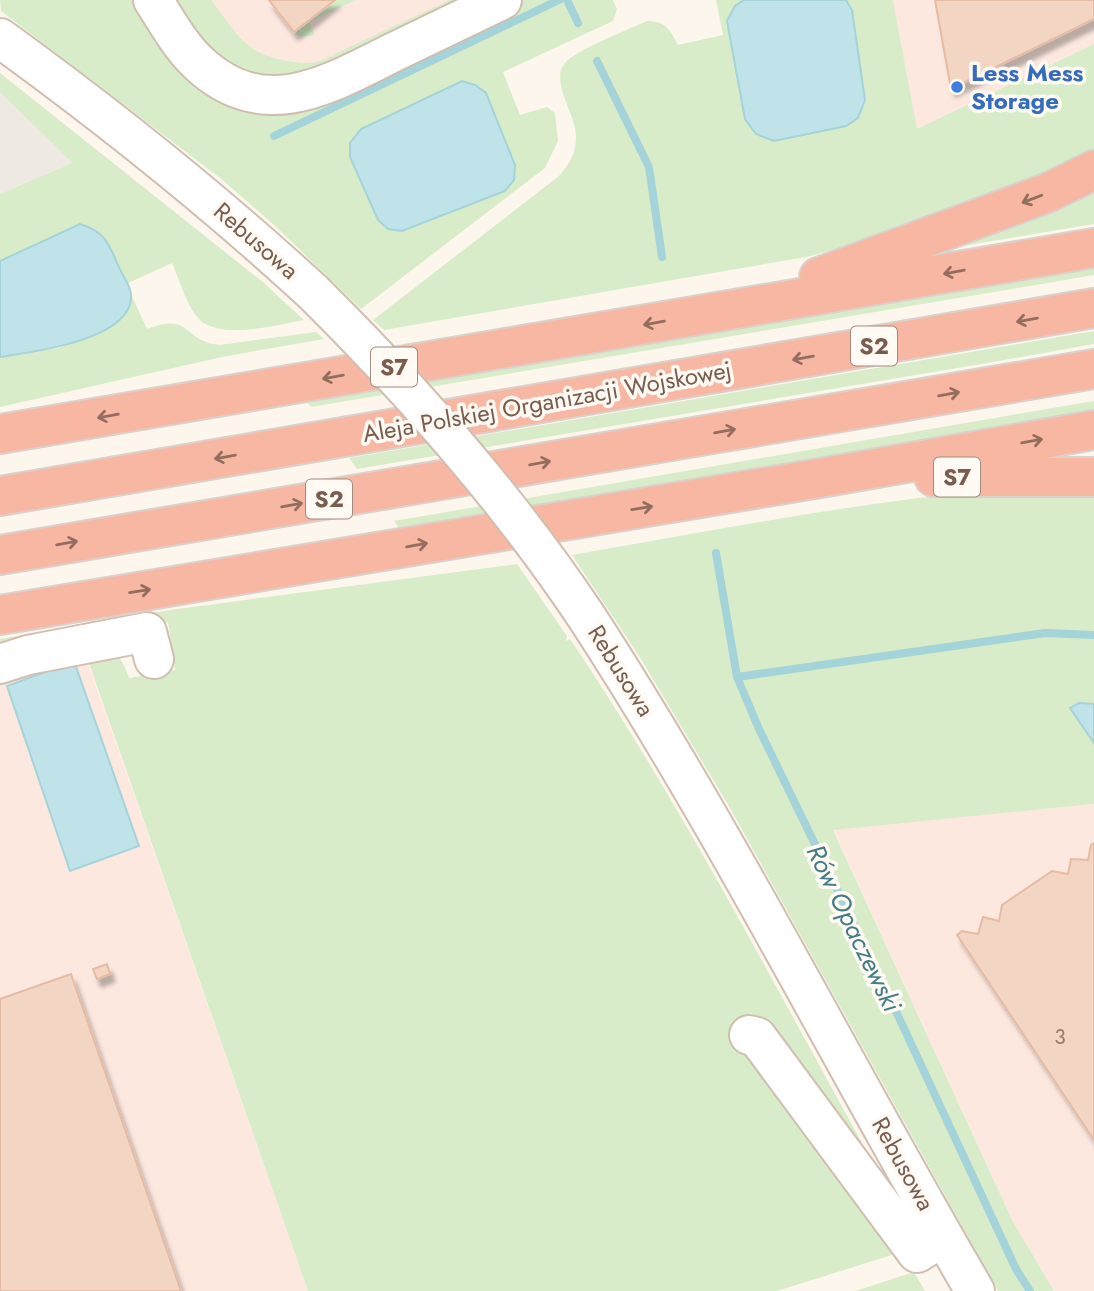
<svg xmlns="http://www.w3.org/2000/svg" width="1094" height="1291" font-family="Jost,sans-serif">
<style>
.commercial{fill:#fde8e0}
.industrial{fill:#efe9e4}
.green{fill:#d8ecc9;fill-rule:evenodd}
.water{fill:#bfe3e8;stroke:#a5d3da;stroke-width:2}
.lines{fill:none;stroke-linecap:round;stroke-linejoin:round}
.stream{stroke:#a5d3da;stroke-width:8}
.building{fill:#f3d5c3;stroke:#e6bba3;stroke-width:2;filter:url(#shadow)}
.minor-casing{stroke:#d1beb0;stroke-width:42}
.highway-casing{stroke:#dad1cd;stroke-width:42}
.minor{stroke:#fff;stroke-width:38}
.highway{stroke:#f7b7a3;stroke-width:38}
.minor-bridge-casing{stroke:#d1beb0;stroke-width:42;stroke-linecap:butt}
.minor-bridge{stroke:#fff;stroke-width:38}
.oneway{stroke:#936e5e}
.shop-dot{fill:#3f7fe0;stroke:#fffaf3;stroke-width:2.5}
.labels{text-anchor:middle;stroke-width:7;stroke-linejoin:round;paint-order:stroke}
.number-label{font-size:21px;fill:#987a6a}
.shield{fill:#fffaf3;stroke:#a28b7f;stroke-width:2}
.shield-label{font-size:23px;font-weight:bold;fill:#7a5c4d}
.shop-label{font-size:24px;font-weight:bold;fill:#366cbe;stroke:#fffaf3;text-anchor:start}
.street-label{font-size:24px;fill:#7a5c4d;stroke:#fffaf3}
.water-label{font-size:26px;font-style:italic;fill:#437c86;stroke:#fffaf3}
</style>
<defs>
<filter id="shadow"><feDropShadow dx="4.5" dy="8" stdDeviation="2" flood-color="#0004"/></filter>
</defs>
<rect width="100%" height="100%" fill="#fdf6ec"/>
<!-- commercial -->
<path class="commercial" d="M185,0H454L311,67L216,48Z
M893,0H1094V44L917,130Z
M84,652L308,1291H0V685Z
M1094,804V1291H1054L1012,1220L833,829Z"/>
<!-- industrial -->
<path class="industrial" d="M0,92L72,163L0,194Z"/>
<!-- green -->
<path class="green" d="M0,0H144L238,99L518,0H613L617,9L613,21L503,72L520,115L547,107L555,113L558,141L545,168L361,309L274,225L220,178L1,11ZM350,143L378,220L350,157Z
M162,0H211C237,33 243,53 287,61C299,63 308,64 320,61L449,0H486L329,75L232,76Z
M336,0H356L309,22L315,34C308,38 300,38 294,32Z
M716,0H893L917,129L1094,44V154L897,233L806,257L384,330L373,320L559,176C569,165 576,153 576,138C577,115 548,80 566,62C576,50 630,29 647,21C666,21 670,30 678,45L723,35Z
M0,73L264,283L304,320C277,325 218,341 198,318C187,306 179,279 172,263L126,284L107,241L80,224L0,261V194L72,163L0,92Z
M1094,184V224L951,248Z
M1094,263V275L1018,288L311,407L303,397Z
M131,294L147,329C193,312 180,340 219,345L316,332L324,339L222,357L0,407V357L59,348L127,313Z
M1094,331V344L993,362L357,469L349,458Z
M1094,401V411L399,528L394,521Z
M996,490H1094V704L1079,703L1071,708L1094,743V804L833,830L1012,1220L1054,1291H998L730,808L641,659L572,555C713,531 854,502 996,490Z
M517,564L567,636L566,641L570,639C686,811 780,997 881,1177L920,1238L914,1239L910,1236L751,1013L735,1024L854,1182L847,1188L895,1254L777,1291H308L85,652L0,685V671C27,663 91,637 116,655C123,661 126,669 129,678L175,670L168,622L25,648L0,657V639L170,610Z
M914,1272L925,1291H855Z"/>
<!-- water -->
<path class="water" d="M744,0H846L852,10L865,100L858,118L846,126L774,141L756,134L745,119L727,21L735,6Z
M462,81L475,85L486,93L515,165L514,180L505,191L402,231L388,229L378,220L350,157V143L361,129Z
M80,224C105,232 108,242 118,265C121,273 130,285 131,294C135,340 32,352 0,357V261Z
M74,661L139,846L70,871L7,686Z
M1079,703L1094,704V743L1070,708Z"/>
<g class="lines">
<!-- stream -->
<path class="stream" d="M567,0L578,23
M597,61L649,167L662,257
M274,136L559,0
M716,553L737,677L759,729L894,1007L1016,1269L1030,1291
M737,677L1045,633L1094,635"/>
</g>
<!-- building -->
<path class="building" d="M269,0H335L294,32Z
M935,0H1094V19L951,89Z
M1094,843V1140L957,935L962,931L978,934L983,917L999,921L1002,905L1052,871L1068,874L1071,859L1088,860L1091,845Z
M107,964L110,974L97,979L93,969Z
M71,974L181,1291H0V999Z"/>
<g class="lines">
<!-- minor casing -->
<g class="minor-casing">
<path id="minor" d="M153,0C168,23 182,50 204,68C269,123 333,82 396,51C431,34 466,17 502,0
M0,38C109,117 214,201 313,292
M586,616C728,834 844,1067 975,1291
M0,664L28,655L147,632L154,659
M749,1035L757,1037L917,1253L943,1237"/>
</g>
<!-- highway casing -->
<g class="highway-casing">
<path id="highway" d="M819,277L1047,193L1094,170
M0,434L1094,248
M934,477H1094
M0,496L1094,308
M0,555L1094,369
M0,615L820,478L1094,430"/>
</g>
<!-- minor -->
<use href="#minor" class="minor"/>
<!-- highway -->
<use href="#highway" class="highway"/>
<!-- minor-bridge casing -->
<g class="minor-bridge-casing">
<path id="minor-bridge" d="M313,292C414,392 507,498 586,616"/>
</g>
<!-- minor-bridge -->
<use href="#minor-bridge" class="minor-bridge"/>
</g>
<!-- one-way arrows -->
<defs><path id="oneway-shaft" d="M-6 0H5M1.5-3L5.5 0L1.5 3" fill="none" stroke-width="1.6" stroke-linecap="round" stroke-linejoin="round" transform="scale(1.75)"/></defs>
<g class="oneway">
<use href="#oneway-shaft" transform="translate(1032 199) rotate(159)"/>
<use href="#oneway-shaft" transform="translate(954 272) rotate(170)"/>
<use href="#oneway-shaft" transform="translate(1027 320) rotate(170)"/>
<use href="#oneway-shaft" transform="translate(654 323) rotate(170)"/>
<use href="#oneway-shaft" transform="translate(803 358) rotate(170)"/>
<use href="#oneway-shaft" transform="translate(333 377) rotate(170)"/>
<use href="#oneway-shaft" transform="translate(949 394) rotate(-10)"/>
<use href="#oneway-shaft" transform="translate(108 416) rotate(170)"/>
<use href="#oneway-shaft" transform="translate(725 431) rotate(-10)"/>
<use href="#oneway-shaft" transform="translate(1032 441) rotate(-10)"/>
<use href="#oneway-shaft" transform="translate(225 457) rotate(170)"/>
<use href="#oneway-shaft" transform="translate(540 463) rotate(-10)"/>
<use href="#oneway-shaft" transform="translate(292 505) rotate(-10)"/>
<use href="#oneway-shaft" transform="translate(642 508) rotate(-9)"/>
<use href="#oneway-shaft" transform="translate(67 543) rotate(-10)"/>
<use href="#oneway-shaft" transform="translate(417 545) rotate(-10)"/>
<use href="#oneway-shaft" transform="translate(140 591) rotate(-9)"/>
</g>
<!-- markers -->
<circle class="shop-dot" cx="957" cy="87" r="7"/>
<g class="labels">
<!-- number labels -->
<g class="number-label">
<text x="1060" y="1044">3</text>
</g>
<!-- shield labels -->
<g class="shield">
<rect x="851" y="326.5" width="46" height="39" rx="5"/>
<rect x="371" y="347.5" width="46" height="39" rx="5"/>
<rect x="934" y="457.5" width="46" height="39" rx="5"/>
<rect x="306" y="479.5" width="46" height="39" rx="5"/>
</g>
<g class="shield-label">
<text x="874" y="354">S2</text>
<text x="394" y="375">S7</text>
<text x="957" y="485">S7</text>
<text x="329" y="507">S2</text>
</g>
<!-- shop labels -->
<g class="shop-label">
<text x="971" y="81">Less Mess<tspan x="971" dy="28">Storage</tspan></text>
</g>
<!-- street labels -->
<g class="street-label">
<text transform="translate(256 241) rotate(41)" y="8">Rebusowa</text>
<text transform="translate(547 402) rotate(-10)" y="8">Aleja Polskiej Organizacji Wojskowej</text>
<text transform="translate(621 671) rotate(58)" y="8">Rebusowa</text>
<text transform="translate(903 1164) rotate(61)" y="8">Rebusowa</text>
</g>
<!-- water labels -->
<g class="water-label">
<text transform="translate(854 928) rotate(64)" y="9">Rów Opaczewski</text>
</g>
</g>
</svg>
